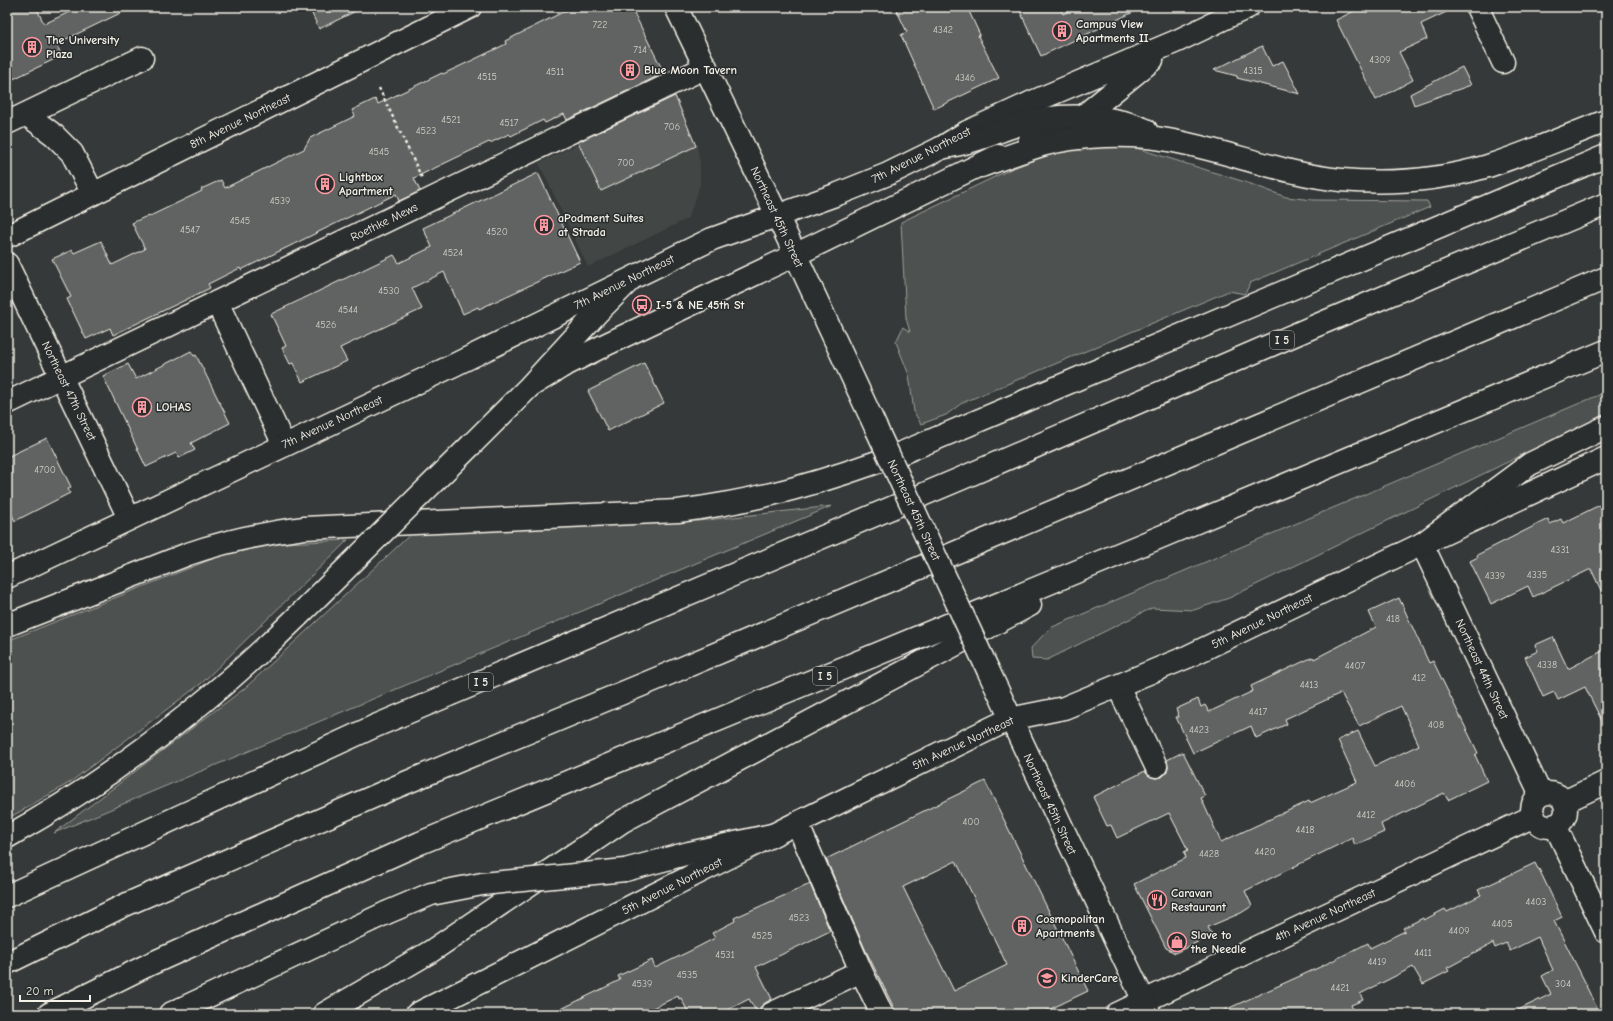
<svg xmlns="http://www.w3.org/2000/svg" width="1613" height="1021" font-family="'Comic Neue',sans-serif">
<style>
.built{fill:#434645}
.green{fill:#4e514f;stroke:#a1a19c}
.building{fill:#616362;stroke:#f4f1e8;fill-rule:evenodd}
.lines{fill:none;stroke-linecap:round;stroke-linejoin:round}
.minor-casing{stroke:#f4f1e8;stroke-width:25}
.major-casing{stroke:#f4f1e8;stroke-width:25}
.highway-casing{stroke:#f4f1e8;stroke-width:25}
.path{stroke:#f4f1e8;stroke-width:2.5;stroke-dasharray:3 3;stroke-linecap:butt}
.minor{stroke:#2a2d2e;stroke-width:22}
.major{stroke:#2a2d2e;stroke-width:22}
.highway{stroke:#2a2d2e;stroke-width:22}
.major-bridge-casing{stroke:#f4f1e8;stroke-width:25;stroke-linecap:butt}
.highway-bridge-casing{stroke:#f4f1e8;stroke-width:25;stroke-linecap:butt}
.major-bridge{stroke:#2a2d2e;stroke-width:22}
.highway-bridge{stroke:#2a2d2e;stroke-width:22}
.labels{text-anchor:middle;stroke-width:3;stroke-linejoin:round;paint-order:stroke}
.number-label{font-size:10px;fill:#cfcec6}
.shield{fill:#2a2d2e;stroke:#b7b6b0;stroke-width:1}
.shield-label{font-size:11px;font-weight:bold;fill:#f4f1e8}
.poi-label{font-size:12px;font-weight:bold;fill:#f4f1e8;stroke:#2a2d2e;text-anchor:start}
.street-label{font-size:12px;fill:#f4f1e8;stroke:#2a2d2e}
</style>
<rect width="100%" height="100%" fill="#363939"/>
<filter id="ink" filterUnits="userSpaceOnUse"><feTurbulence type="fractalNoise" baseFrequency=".025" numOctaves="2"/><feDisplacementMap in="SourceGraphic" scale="8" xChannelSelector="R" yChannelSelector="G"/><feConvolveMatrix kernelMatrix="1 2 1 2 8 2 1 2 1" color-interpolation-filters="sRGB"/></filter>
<g filter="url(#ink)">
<!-- built -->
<path class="built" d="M674,98L697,146L700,163V184L695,201L687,219L588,267L539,163Z"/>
<!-- green -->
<path class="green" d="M1103,147H1133L1248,183L1286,197L1313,200L1427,201L1430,207L1250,283L1245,294L1229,291L962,403L946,415L921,424L914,412L909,375L896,342L903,327L910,332L906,318L901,222L1011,169L1042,157L1067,150Z
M1606,392V414L1229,598L1194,610L1152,608L1047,660L1032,659L1031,648L1050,628Z
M832,506L54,833L245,688L413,532L698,521Z
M348,540L203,682L69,783L7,819V641L222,555L284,543Z"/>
<!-- building -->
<path class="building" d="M7,7H36L44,24L80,7H133L56,44L60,52L56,55L57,58L7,82Z
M309,7H364L319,29Z
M573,7H631L664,73L567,120L564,114L545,123L543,120L511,136L509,134L490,143L489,142L414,178L420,191L399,201L396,194L241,270L240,268L208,284L210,288L113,335L110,328L86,339L67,299L71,297L52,259L72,250L74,253L101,241L112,265L145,249L132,223L149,215L150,216L202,191L201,189L221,180L225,188L304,149L310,138L355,116L352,110L375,99L378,104L442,73L443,74L473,60L506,44L505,41Z
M895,7H967L980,35L978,36L999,78L934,109L901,35L907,32Z
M1018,7H1059L1063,14L1077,7H1144L1041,56Z
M1362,7H1457L1421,24L1427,39L1399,52L1413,80L1376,100L1336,20Z
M1262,46L1272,66L1283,61L1300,94L1237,78V76L1214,70Z
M1462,67L1471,85L1414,105L1410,94Z
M675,96L696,146L601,191L578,142Z
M538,173L580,262L479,309L478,307L463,314L444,272L412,288L422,309L340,348L347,361L302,382L293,363L290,364L282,348L286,346L271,314L394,255L399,263L432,247L423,228Z
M191,351L194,356L196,355L230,423L191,443L195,450L179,458L176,453L146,467L103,376L128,364L136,379Z
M644,363L664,403L608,431L588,391Z
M47,438L71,487L68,489L70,493L15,521L12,515L7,518V457Z
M1606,502V601L1591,569L1533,597L1528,586L1491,604L1470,561L1478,557L1477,555L1548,519L1550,524L1561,519L1563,523Z
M1399,598L1429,663L1433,661L1478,753L1475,755L1487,781L1448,800L1444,793L1381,824L1384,832L1355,845L1352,838L1245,891L1252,906L1241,913L1208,927L1212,935L1175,953L1166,948L1134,884L1186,858L1184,852L1188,850L1169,813L1117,838L1111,825L1107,826L1093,797L1145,771L1149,776L1155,778L1162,777L1166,773L1168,767L1167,760L1183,752L1205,796L1201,798L1221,842L1309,801L1310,803L1357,782L1338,740L1358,731L1375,766L1419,745L1401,706L1359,726L1341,693L1285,719L1287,724L1256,738L1251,726L1193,753L1176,717H1179L1176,709L1198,699L1201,707L1205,705L1209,712L1253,691L1251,686L1313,657L1314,659L1376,627L1369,612Z
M1553,637L1568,669L1606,649V729L1585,687L1558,700L1554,692L1543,697L1525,657L1538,651L1535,645Z
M985,781L1088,991L1040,1014H897L865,949L826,859ZM956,861L1007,965L954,991L903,887Z
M1535,863L1538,869H1539L1562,917L1554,921L1587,986H1586L1600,1014H1510L1551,994L1542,976L1553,970L1538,937L1510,951L1506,943L1495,948L1493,943L1447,968L1449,971L1423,984L1413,967L1360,994L1363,1000L1351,1005L1355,1014H1216L1320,967L1368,943L1370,948L1405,931L1403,928L1423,918L1424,920L1445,909L1447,912L1481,895L1478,890Z
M810,884L830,931L756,967L772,999L765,1003L756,1011L749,999L719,1014H689L681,998L679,999L678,996L640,1014H551L620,980L618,976L652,960L655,968L692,950L715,938L712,933L735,921L734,918Z"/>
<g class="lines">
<!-- minor casing -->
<g class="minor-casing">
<path id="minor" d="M1477,7L1503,62
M26,114L54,135L72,153L93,194
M7,123L142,58
M10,235L470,7
M7,264L129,518
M217,302L284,445
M7,403L706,67
M1118,686L1156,766
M1532 810a17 17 0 1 1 34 0a17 17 0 1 1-34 0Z
M1541,795L1422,544L1606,458
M1564,802L1606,782
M797,823L861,971L882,1014
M1555,825L1606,932
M771,1014L861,971
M1117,1014L1534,816"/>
</g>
<!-- major casing -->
<g class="major-casing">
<path id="major" d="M676,7L777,215L877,430
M1030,140L1058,130L1082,117L1152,60
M795,255L998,156
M7,577L454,365L712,239L838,194L888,174L941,148L967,132L1030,103L1177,41L1248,7
M988,670L1150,1014
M417,1014L797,823L1010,719L1064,708L1187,657L1422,544"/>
</g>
<!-- highway casing -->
<g class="highway-casing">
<path id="highway" d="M941,148C951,146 961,144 971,141C986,137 1001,130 1017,125C1055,113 1109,113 1146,130
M981,166C1001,159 1022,151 1042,145C1079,135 1130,133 1168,140C1226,150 1282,174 1341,180C1389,184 1441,180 1488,166C1528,153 1567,136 1606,121
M530,386L561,367L607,344L795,255
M471,445L530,386L596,314L630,280
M1422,544L1530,464L1606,427
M7,625L188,554C226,541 264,533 304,528L678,511C759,501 828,481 904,452L1606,156
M7,837C114,777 211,702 298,616
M625,870L689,853L772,835
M7,896L373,727L960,479L1315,326L1606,204
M7,963L125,905L398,786L661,677L1606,278
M49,1014L148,965L420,843L1158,538L1606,351
M170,1014L386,913
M324,1014L430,952L623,821L1030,605"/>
</g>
<!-- path -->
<path class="path" d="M379,88L422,178"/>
<!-- minor -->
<use href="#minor" class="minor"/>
<!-- major -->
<use href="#major" class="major"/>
<!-- highway -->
<use href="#highway" class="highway"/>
<!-- major-bridge casing -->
<g class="major-bridge-casing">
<path id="major-bridge" d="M877,430L988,670"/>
</g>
<!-- highway-bridge casing -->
<g class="highway-bridge-casing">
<path id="highway-bridge" d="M298,616L471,445
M386,913L431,894L482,884L625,870"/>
</g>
<!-- major-bridge -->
<use href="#major-bridge" class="major-bridge"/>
<!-- highway-bridge -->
<use href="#highway-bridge" class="highway-bridge"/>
</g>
</g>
<!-- icons -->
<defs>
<g id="building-ring" transform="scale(1)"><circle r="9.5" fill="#2a2d2e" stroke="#ff9aa2" stroke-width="1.5"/><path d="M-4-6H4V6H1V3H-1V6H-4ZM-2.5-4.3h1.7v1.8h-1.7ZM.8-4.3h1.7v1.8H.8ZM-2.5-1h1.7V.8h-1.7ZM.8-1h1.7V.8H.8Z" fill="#ff9aa2"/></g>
<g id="bus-ring" transform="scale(1)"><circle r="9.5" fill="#2a2d2e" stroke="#ff9aa2" stroke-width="1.5"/><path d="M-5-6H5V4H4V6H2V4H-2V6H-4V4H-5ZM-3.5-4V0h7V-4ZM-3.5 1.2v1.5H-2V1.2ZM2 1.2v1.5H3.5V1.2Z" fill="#ff9aa2"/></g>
<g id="restaurant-ring" transform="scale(1)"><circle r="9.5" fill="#2a2d2e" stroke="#ff9aa2" stroke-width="1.5"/><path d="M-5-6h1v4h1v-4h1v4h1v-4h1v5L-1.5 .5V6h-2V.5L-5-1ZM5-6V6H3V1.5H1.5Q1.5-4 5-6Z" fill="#ff9aa2"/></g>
<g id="shop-ring" transform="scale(1)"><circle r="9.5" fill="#2a2d2e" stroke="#ff9aa2" stroke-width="1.5"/><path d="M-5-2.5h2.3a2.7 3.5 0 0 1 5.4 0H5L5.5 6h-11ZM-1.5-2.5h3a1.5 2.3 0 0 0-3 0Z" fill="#ff9aa2"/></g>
<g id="school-ring" transform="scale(1)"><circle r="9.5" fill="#2a2d2e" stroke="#ff9aa2" stroke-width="1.5"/><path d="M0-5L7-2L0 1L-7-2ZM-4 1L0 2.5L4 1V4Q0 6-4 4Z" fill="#ff9aa2"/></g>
</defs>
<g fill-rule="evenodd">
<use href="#building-ring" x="1062" y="31"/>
<use href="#building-ring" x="32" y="47"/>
<use href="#building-ring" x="630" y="70"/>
<use href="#building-ring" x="325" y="184"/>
<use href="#building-ring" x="544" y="225"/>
<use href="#bus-ring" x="642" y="305"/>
<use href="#building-ring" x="142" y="407"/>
<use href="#restaurant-ring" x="1157" y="900"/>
<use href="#building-ring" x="1022" y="926"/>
<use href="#shop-ring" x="1177" y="942"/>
<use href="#school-ring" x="1047" y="978"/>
</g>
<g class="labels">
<!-- number labels -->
<g class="number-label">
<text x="600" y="28">722</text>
<text x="943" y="33">4342</text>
<text x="640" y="53">714</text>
<text x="1380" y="63">4309</text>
<text x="1253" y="74">4315</text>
<text x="555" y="75">4511</text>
<text x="487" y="80">4515</text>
<text x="965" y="81">4346</text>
<text x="451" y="123">4521</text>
<text x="509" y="126">4517</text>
<text x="672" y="130">706</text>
<text x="426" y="134">4523</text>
<text x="379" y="155">4545</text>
<text x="626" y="166">700</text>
<text x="280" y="204">4539</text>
<text x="240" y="224">4545</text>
<text x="190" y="233">4547</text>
<text x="497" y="235">4520</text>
<text x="453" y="256">4524</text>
<text x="389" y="294">4530</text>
<text x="348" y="313">4544</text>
<text x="326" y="328">4526</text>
<text x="45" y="473">4700</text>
<text x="1560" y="553">4331</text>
<text x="1537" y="578">4335</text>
<text x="1495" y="579">4339</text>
<text x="1393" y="622">418</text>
<text x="1547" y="668">4338</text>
<text x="1355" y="669">4407</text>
<text x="1419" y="681">412</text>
<text x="1309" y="688">4413</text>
<text x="1258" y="715">4417</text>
<text x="1436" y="728">408</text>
<text x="1199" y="733">4423</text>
<text x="1405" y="787">4406</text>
<text x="1366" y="818">4412</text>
<text x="971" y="825">400</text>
<text x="1305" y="833">4418</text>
<text x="1265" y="855">4420</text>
<text x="1209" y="857">4428</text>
<text x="1536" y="905">4403</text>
<text x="799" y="921">4523</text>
<text x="1502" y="927">4405</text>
<text x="1459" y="934">4409</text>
<text x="762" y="939">4525</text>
<text x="1423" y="956">4411</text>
<text x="725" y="958">4531</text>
<text x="1377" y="965">4419</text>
<text x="687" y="978">4535</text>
<text x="642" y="987">4539</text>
<text x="1563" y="987">304</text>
<text x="1340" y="991">4421</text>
</g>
<!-- shield labels -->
<g class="shield">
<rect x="1270" y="331" width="24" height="18" rx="3"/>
<rect x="813" y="667" width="24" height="18" rx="3"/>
<rect x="469" y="673" width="24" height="18" rx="3"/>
</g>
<g class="shield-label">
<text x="1282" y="344">I 5</text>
<text x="825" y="680">I 5</text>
<text x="481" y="686">I 5</text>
</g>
<!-- poi labels -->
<g class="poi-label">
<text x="1076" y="28">Campus View<tspan x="1076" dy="14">Apartments II</tspan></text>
<text x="46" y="44">The University<tspan x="46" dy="14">Plaza</tspan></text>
<text x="644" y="74">Blue Moon Tavern</text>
<text x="339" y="181">Lightbox<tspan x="339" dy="14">Apartment</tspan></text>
<text x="558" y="222">aPodment Suites<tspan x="558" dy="14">at Strada</tspan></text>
<text x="656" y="309">I-5 &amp; NE 45th St</text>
<text x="156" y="411">LOHAS</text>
<text x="1171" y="897">Caravan<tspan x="1171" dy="14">Restaurant</tspan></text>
<text x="1036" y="923">Cosmopolitan<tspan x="1036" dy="14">Apartments</tspan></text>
<text x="1191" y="939">Slave to<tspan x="1191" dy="14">the Needle</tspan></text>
<text x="1061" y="982">KinderCare</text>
</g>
<!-- street labels -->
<g class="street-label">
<text transform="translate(240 121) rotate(-26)" y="4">8th Avenue Northeast</text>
<text transform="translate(921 155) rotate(-27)" y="4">7th Avenue Northeast</text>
<text transform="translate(777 217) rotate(65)" y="4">Northeast 45th Street</text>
<text transform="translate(384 222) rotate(-26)" y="4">Roethke Mews</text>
<text transform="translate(624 282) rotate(-26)" y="4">7th Avenue Northeast</text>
<text transform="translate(69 391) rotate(64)" y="4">Northeast 47th Street</text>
<text transform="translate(332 422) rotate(-25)" y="4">7th Avenue Northeast</text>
<text transform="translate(914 510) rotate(65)" y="4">Northeast 45th Street</text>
<text transform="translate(1262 621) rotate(-26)" y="4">5th Avenue Northeast</text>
<text transform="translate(1482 669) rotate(65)" y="4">Northeast 44th Street</text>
<text transform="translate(963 743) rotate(-25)" y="4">5th Avenue Northeast</text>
<text transform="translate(1050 804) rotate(65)" y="4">Northeast 45th Street</text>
<text transform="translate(672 886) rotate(-27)" y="4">5th Avenue Northeast</text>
<text transform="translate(1325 915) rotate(-25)" y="4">4th Avenue Northeast</text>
</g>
</g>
<!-- margin -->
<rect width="1613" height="1021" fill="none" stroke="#2a2d2e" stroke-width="24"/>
<rect x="12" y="12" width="1589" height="997" fill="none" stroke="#f4f1e8" stroke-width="1.5" filter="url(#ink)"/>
<!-- scale -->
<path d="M20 995v6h70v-6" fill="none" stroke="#f4f1e8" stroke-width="2"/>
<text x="26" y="995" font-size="12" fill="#f4f1e8" stroke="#2a2d2e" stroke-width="3" paint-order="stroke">20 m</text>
</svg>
